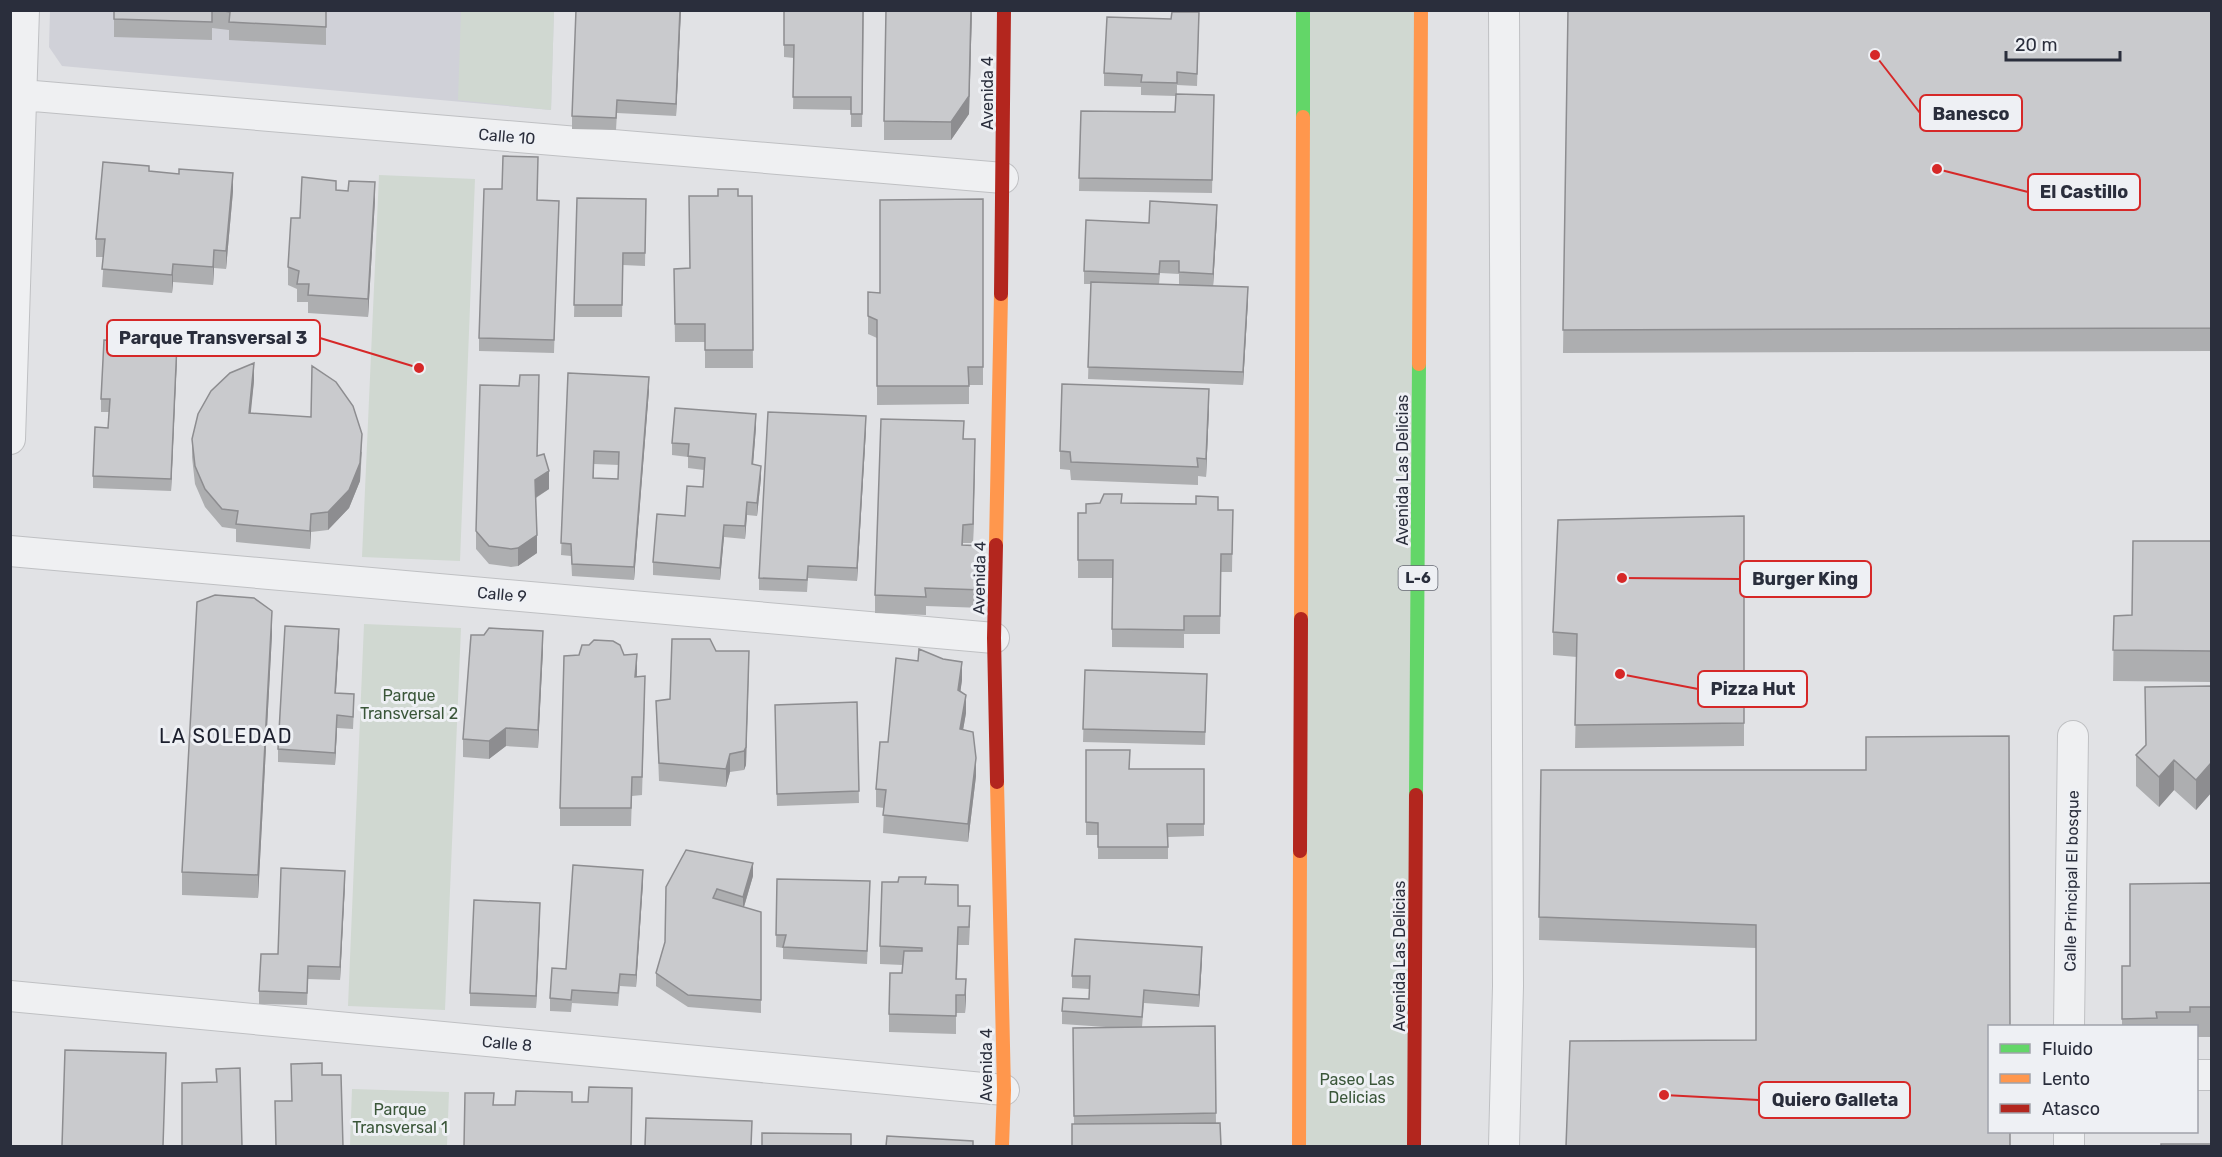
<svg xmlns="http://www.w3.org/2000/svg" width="2222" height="1157" font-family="Rubik,sans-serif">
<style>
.built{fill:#d0d1d8}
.green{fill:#d0d8d1}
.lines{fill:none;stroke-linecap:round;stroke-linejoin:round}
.street-casing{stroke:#bfc0c3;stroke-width:32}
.street{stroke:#eff0f2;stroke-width:30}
.fast{stroke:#63d668;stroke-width:14}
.slow{stroke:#ff974d;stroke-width:14}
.jam{stroke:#b3261e;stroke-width:14}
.wall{fill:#adaeb0;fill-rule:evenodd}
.shaded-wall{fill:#8d8d90}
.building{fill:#c9cacd;stroke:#8d8d90;stroke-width:1.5;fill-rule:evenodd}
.labels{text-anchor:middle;stroke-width:6;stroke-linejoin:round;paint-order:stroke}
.shield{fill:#eef0f4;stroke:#656873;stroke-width:1.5}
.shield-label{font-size:15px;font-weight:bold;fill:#2a2e3c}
.street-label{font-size:16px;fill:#2a2e3c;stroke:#eef0f4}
.park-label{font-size:16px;fill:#3a5639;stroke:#eef0f4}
.quarter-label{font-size:20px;letter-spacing:1.5px;fill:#1c1f2d;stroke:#eef0f4}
.leader{fill:none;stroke:#d62828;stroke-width:2}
.callout-dot{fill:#d62828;stroke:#eef0f4;stroke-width:2}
.callout{fill:#eef0f4;stroke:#d62828;stroke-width:2}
.callout-label{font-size:18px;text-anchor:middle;font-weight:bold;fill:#2a2e3c}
</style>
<rect width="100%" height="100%" fill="#e1e2e5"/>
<!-- built -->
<path class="built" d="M50,11H554L551,110L62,66L49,47Z"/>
<!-- green -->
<path class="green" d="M461,11H554L551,110L458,100Z
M1307,11H1415L1414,1146H1300Z
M379,175L475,179L460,561L362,557Z
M364,624L461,628L445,1010L348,1006Z
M352,1089L449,1092L447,1146H350Z"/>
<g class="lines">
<!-- street casing -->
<g class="street-casing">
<path id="street" d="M1504,10L1508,986L1504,1146
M10,94L1003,178
M10,439L24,10
M10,551L994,638
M10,996L1004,1090
M2069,1026L2073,736
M2196,1075H2212
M2069,1132V1146"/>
</g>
<!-- street -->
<use href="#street" class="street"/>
<!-- fast -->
<path class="fast" d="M1303,117V10
M1416,795L1419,364"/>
<!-- slow -->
<path class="slow" d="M1419,364L1421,10
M996,545L1001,294
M1301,619L1303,117
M997,782L1004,1090L1002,1146
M1299,1146L1300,851"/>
<!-- jam -->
<path class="jam" d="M1001,294L1004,10
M996,545L994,638L997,782
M1300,851L1301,619
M1414,1146L1416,795"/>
</g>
<!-- wall -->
<path class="wall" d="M114,10H326V45L229,40V30L212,28V40L114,37Z
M681,10L676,116L617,113L616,130L572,129V116Z
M784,10H864L862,127H851V110L793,109L794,58L784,57Z
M972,10L969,114L951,140H884V121Z
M1568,10H2211V351L1563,353Z
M1199,25L1197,86L1177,85V94L1214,95L1212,193L1079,191L1081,111L1175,112L1176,96L1141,95V87L1104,86V73Z
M149,172L233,191L226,269L214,268L213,285L173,282L172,293L102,287L104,257H96V239Z
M336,190L375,200L368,317L308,313V302H297V289L288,285V267L300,218Z
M738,196H752L753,368H705V342H675L674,269L690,268Z
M577,198L646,199L645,266L623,265L622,317H574Z
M983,199V385H969V404L877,405V338L868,334V292L880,293Z
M538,200L559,201L554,353L479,351V338Z
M1217,217L1213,286L1248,300L1243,385L1088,379L1091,284H1084V271L1149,223ZM1160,273L1179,274V285L1159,284Z
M177,356L171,491L93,488V476L108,428L109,412H101V399Z
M568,373L649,390L634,580L572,576L571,556L561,555ZM594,464L619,465L618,479L594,478Z
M254,381L250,413L362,452L360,481L349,508L328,530L311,532L310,549L236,542V529L222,527L205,507L195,484L192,457V439Z
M539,393L537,456L549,489L536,498L537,553L518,566L511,567L489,564L476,549V531Z
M1209,407L1206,477L1198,476V485L1071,480L1070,470L1060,469V451Z
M756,427L753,465L761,478L757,516L747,515L745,539L724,537L720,580L653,575V562L685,516L703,487L704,470L688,468V457L672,455V443Z
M866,429L857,581L808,578L807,592L759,590V578Z
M964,439L975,457L973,543H963V545L984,564L983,608L926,606V615L875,613V595Z
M1122,503L1218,510H1233L1232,572H1221L1220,634H1184V648L1112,647V578H1078V513H1086Z
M1744,516V746L1575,748L1577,657L1553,655V632Z
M2211,541V682L2113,681L2114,616L2132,615Z
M272,634L258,898L182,895V872Z
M339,641L336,693L354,707L353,729L337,728L335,765L278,762V749Z
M543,649L538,748L506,746L489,759L463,757V739Z
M716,651L749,669L746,765L744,770L730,772L726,787L659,781L656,701L670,699Z
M1085,670L1207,674L1205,745L1083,742Z
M637,672V677L645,694L642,795L632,796L631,826H560V808Z
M962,680L960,692L966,713L963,730L976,776L968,842L883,833L884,808L876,807V789L888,742Z
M2211,686V793L2196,810L2174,790L2159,807L2136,786V755Z
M857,702L859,803L777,806L775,705Z
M1086,750L1130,769H1204V836L1168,837V859H1098V835H1086Z
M1541,770H1866L1756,1040V948L1539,940Z
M753,876L744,907L761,912V1013L688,1007L656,986V973L665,942L666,887Z
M777,879L870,893L867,964L783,959V948L776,947Z
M643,882L636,987L620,986L618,1006L572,1003L571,1012L550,1011V998L566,969Z
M345,883L340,980L308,979L307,1005L259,1004V991L278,954Z
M2211,883V1037H2196V1026H2122V966H2130Z
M926,884L958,906L970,924L969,945H958L957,979L966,997L965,1013H956V1034L889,1032V1014L902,973L903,965L880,964V946Z
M540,916L536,1008L470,1006V993Z
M1202,960L1199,1007L1144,1003L1142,1027L1215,1026L1216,1123L1074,1124L1073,1028L1106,1027L1062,1024V1011L1089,999V989L1072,988V976Z"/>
<!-- shaded-wall -->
<path class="shaded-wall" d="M680,10H681L676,116V104Z
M972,10L969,114L951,140V122Z
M233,173V191L226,269V251Z
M375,182V200L368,317V299Z
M1217,205V217L1213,287V274Z
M214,250V268L213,285V267Z
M173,264V282L172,293V275Z
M1248,287V300L1243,385V372Z
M177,343V356L171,491V479Z
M254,363V381L249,431V413Z
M649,377V390L634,580V567Z
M1209,389V407L1206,477V459Z
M756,414V427L752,477V464Z
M866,416V429L857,581V568Z
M362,434L360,481L349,508L328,530V512Z
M975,439V457L973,543V524Z
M761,466V478L757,516V503Z
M549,471V489L535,498V480Z
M747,502V515L745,539V526Z
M311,514V532L310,549V531Z
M724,525V537L720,580V568Z
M537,535V553L518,566V548Z
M984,546V564L983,608V590Z
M272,611V634L258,898V875Z
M339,629V641L335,705V693Z
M543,631V649L538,748V730Z
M749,651L746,765L744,770V751Z
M637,654V672L635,695V677Z
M962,662V680L958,709V690Z
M966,695V713L960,747V729Z
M337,715V728L335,765V753Z
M506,728V746L489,759V741Z
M730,754V772L726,787V769Z
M976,758V776L968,842V824Z
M2174,760V790L2159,807V777Z
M2211,763V793L2196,810V780Z
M753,863V876L743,910V897Z
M643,870V882L636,987V975Z
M345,871V883L340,980V967Z
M540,903V916L536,1008V996Z
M1202,947V960L1199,1007V995Z
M966,979V997L965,1013V995Z"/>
<!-- building -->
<path class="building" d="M114,10H212V22L114,19Z
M218,10H326V27L229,22L230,12Z
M576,10H680L676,104L617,100L616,118L572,116Z
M784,10H863L862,114H851V97H793L794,45H784Z
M886,10H971L969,96L951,122L884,121Z
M1568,10H2211V328L1563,330Z
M1172,12H1199L1197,74L1177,72V83L1141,82L1142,75L1104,73L1107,17L1171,19Z
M1176,94L1214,95L1212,180L1079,178L1081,111L1175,112Z
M503,156L538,157L537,200L559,201L554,340L479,338L484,189H502Z
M103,162L149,166V171L179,174V169L233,173L226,251L214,250L213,267L173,264L172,275L102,269L105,239H96Z
M302,177L336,181V190L348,191L349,181L375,182L368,299L308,295L309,284H297L299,271L288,267L291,218H300Z
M718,189H738V196H752L753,350H705V324H675L674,269L690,268L689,196H718Z
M577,198L646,199L645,253H623L622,305H574Z
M983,199V367H968L969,386H877V320L868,316V292L880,293V200Z
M1150,201L1217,205L1213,274L1179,272V261H1160L1159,274L1084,271L1086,220L1149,223Z
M1091,282L1248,287L1243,372L1088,367Z
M104,340L177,343L171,479L93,476L95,427L108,428L110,399H101Z
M254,363L249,413L311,417L312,366L336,382L353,406L362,434L360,463L349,490L328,512L311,514L310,531L236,524L238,511L222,509L205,489L195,466L192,439L198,414L211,391L230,373Z
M568,373L649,377L634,567L572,564L571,544L561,543ZM594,451L619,452L618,479L593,478Z
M520,375H539L537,456L544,454L549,471L535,480L537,535L518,548L511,549L489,546L476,531L480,385L519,386Z
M1062,384L1209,389L1206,459L1197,458L1198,467L1071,462L1070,452L1060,451Z
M675,408L756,414L752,464L761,466L757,503L747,502L745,526L724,525L720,568L653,562L657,514L685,516L687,486L703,487L705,458L688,456L689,444L672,443Z
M768,412L866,416L857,568L808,566L807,580L759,578Z
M881,419L964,421L963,439H975L973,524L963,525L962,545L984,546L983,590L925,588L926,597L875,595Z
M1104,494H1122L1121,503L1196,504V496L1218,497V510H1233L1232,554H1221L1220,616H1184V630L1112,629L1113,560H1078V513H1086V504L1100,503Z
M1744,516V723L1575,725L1577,634L1553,632L1558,520Z
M2133,541H2211V651L2113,650L2114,616L2132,615Z
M215,595L254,598L272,611L258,875L182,872L197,602Z
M285,626L339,629L335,693L354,694L353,717L337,715L335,753L278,749Z
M489,628L543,631L538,730L506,728L489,741L463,739L471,635H484Z
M672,639H710L716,651H749L746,747L744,751L730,754L726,769L659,763L656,701L670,699Z
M594,640L613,641L620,645L624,655L637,654L635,677L645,676L642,777H632L631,808H560L564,656L579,655L582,645H589Z
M919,649L943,659L962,662L958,690L966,695L960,729L973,732L976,758L968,824L883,815L886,790L876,789L880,742H888L896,658L918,661Z
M1085,670L1207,674L1205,732L1083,729Z
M2211,686V763L2196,780L2174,760L2159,777L2136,755L2146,745L2145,687Z
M857,702L859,791L777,794L775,705Z
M2009,736L2010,1026H1989V1131H2010V1146H1566L1570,1041L1756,1040V925L1539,917L1541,770H1866V737Z
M1086,750H1130L1129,769H1204V824H1167L1168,847H1098V823L1086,822Z
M686,850L753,863L743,897L717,889L713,898L761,912V1000L688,995L656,973L665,942L666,887Z
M573,865L643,870L636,975L620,974L618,993L572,990L571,1000L550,998L552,968L566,969Z
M281,868L345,871L340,967L308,966L307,993L259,991L261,954H278Z
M899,877H926L925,884L958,885V906H970L969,927H958L956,979H966L965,995H956V1016L889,1014L890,973H902L904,951H922V948L880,946L882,882H898Z
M777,879L870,881L867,951L783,947L786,935H776Z
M2211,883V1007H2190V1012H2156L2157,1018L2122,1019V966H2130V884Z
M474,900L540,903L536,996L470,993Z
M1075,939L1202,947L1199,995L1144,990L1142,1017L1062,1011L1063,998L1089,999L1090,976H1072Z
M1215,1026L1216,1113L1074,1116L1073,1028Z
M65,1050L166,1053L163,1146H62Z
M322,1063V1075H341L343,1146H276L275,1101H292L291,1064Z
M240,1068L242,1146H182V1083L217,1082L216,1069Z
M589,1087L632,1088L631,1146H464L465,1093H494L493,1105H515L516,1091L572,1092V1102H588Z
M646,1118L752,1121L751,1146H645Z
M1220,1123L1221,1146H1072V1124Z
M762,1133L851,1134V1146H762Z
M887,1136L973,1141V1146H886Z
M2161,1144H2211V1146H2161Z"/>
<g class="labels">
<!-- shield labels -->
<rect class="shield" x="1398.5" y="566" width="39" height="24" rx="4.5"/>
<g class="shield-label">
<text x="1418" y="583">L-6</text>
</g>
<!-- street labels -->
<g class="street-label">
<text transform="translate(987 93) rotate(-90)" y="6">Avenida 4</text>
<text transform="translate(507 136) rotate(5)" y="6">Calle 10</text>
<text transform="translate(1402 470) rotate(-90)" y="6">Avenida Las Delicias</text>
<text transform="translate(979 578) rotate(-89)" y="6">Avenida 4</text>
<text transform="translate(502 594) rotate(5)" y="6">Calle 9</text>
<text transform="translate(2071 881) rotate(-89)" y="6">Calle Principal El bosque</text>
<text transform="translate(1399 956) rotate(-90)" y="6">Avenida Las Delicias</text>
<text transform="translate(507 1043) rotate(5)" y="6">Calle 8</text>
<text transform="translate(986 1065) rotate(-90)" y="6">Avenida 4</text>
</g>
<!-- park labels -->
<g class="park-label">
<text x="409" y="701">Parque<tspan x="409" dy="18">Transversal 2</tspan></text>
<text x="1357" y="1085">Paseo Las<tspan x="1357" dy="18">Delicias</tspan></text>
<text x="400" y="1115">Parque<tspan x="400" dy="18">Transversal 1</tspan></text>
</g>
<!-- quarter labels -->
<g class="quarter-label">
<text x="226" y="743">LA SOLEDAD</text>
</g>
</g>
<!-- callouts -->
<path class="leader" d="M1875 55L1920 113M1937 169L2028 192M419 368L320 338M1622 578L1740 579M1620 674L1698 689M1664 1095L1759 1100"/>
<g class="callout-dot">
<circle cx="1875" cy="55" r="6"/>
<circle cx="1937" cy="169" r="6"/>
<circle cx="419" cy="368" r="6"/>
<circle cx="1622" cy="578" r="6"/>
<circle cx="1620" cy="674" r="6"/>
<circle cx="1664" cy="1095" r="6"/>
</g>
<g class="callout">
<rect x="1920" y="95" width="102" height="36" rx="6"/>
<rect x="2028" y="174" width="112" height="36" rx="6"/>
<rect x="107" y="320" width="213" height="36" rx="6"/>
<rect x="1740" y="561" width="131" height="36" rx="6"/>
<rect x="1698" y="671" width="109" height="36" rx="6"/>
<rect x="1759" y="1082" width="151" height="36" rx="6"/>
</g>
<g class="callout-label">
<text x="1971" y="120">Banesco</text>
<text x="2084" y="198">El Castillo</text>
<text x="213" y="344">Parque Transversal 3</text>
<text x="1805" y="585">Burger King</text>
<text x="1753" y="695">Pizza Hut</text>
<text x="1835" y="1106">Quiero Galleta</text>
</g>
<!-- border -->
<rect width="2222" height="1157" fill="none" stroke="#2a2e3c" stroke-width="24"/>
<!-- legend -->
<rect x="1988" y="1025" width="210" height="108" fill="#eef0f4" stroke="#a0a2aa" stroke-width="1.5"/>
<rect x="2000" y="1044" width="30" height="9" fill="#63d668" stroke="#a0a2aa" stroke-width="1.5"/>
<text x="2042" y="1055" font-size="18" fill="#2a2e3c">Fluido</text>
<rect x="2000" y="1074" width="30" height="9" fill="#ff974d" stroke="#a0a2aa" stroke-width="1.5"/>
<text x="2042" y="1085" font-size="18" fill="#2a2e3c">Lento</text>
<rect x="2000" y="1104" width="30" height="9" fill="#b3261e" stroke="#a0a2aa" stroke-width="1.5"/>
<text x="2042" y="1115" font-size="18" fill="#2a2e3c">Atasco</text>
<!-- scale -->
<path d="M2006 51v9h114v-9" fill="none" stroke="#2a2e3c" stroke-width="3"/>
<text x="2015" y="51" font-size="18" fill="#2a2e3c" stroke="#eef0f4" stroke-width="4.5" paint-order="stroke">20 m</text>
</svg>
